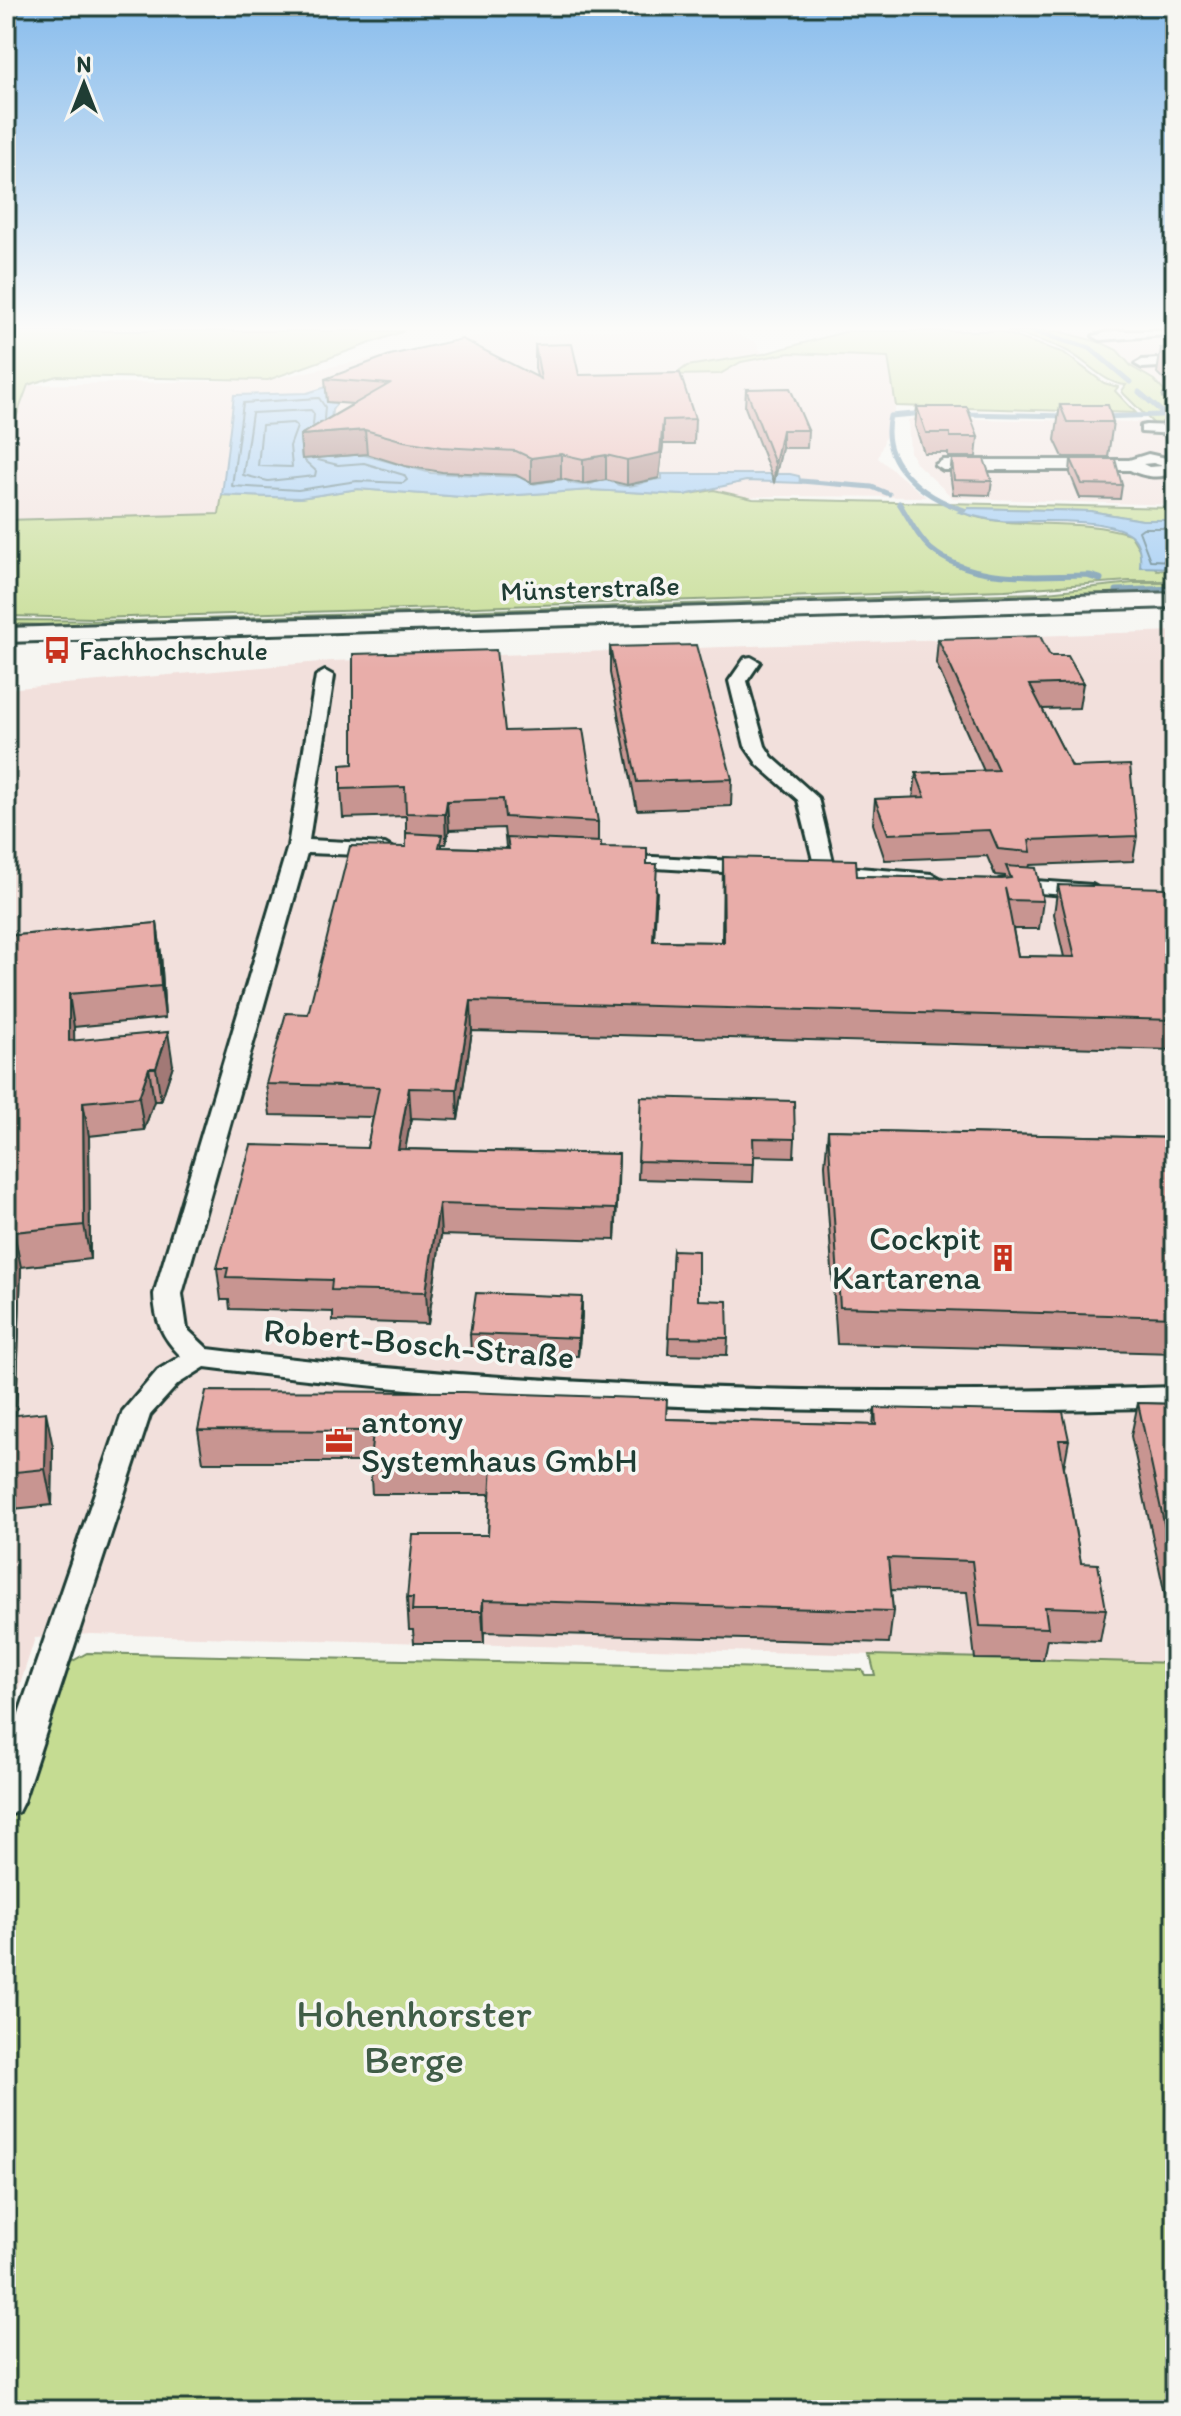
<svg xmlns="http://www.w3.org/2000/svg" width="1181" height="2416" font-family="Itim,sans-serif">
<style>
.built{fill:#f2e0dc}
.green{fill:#c5dc92;stroke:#728c63;stroke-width:2}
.water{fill:#98c7f3;stroke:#6890a7;stroke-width:2}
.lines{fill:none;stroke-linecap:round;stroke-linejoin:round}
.shore{stroke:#4f7480;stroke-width:2}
.stream-far1{stroke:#6890a7;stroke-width:5}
.stream{stroke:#6890a7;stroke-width:7}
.street-casing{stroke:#1f3d34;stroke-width:6}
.secondary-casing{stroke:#1f3d34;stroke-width:6}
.street{fill:#f6f6f2;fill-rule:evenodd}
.secondary{fill:#f6f6f2;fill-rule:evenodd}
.wall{fill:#c89591;stroke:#1f3d34;stroke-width:2;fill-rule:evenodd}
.shaded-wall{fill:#a27976;stroke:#1f3d34;stroke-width:2}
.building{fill:#e8ada9;stroke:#1f3d34;stroke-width:2}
.labels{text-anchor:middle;stroke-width:7;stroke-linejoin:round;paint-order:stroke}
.far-street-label{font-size:28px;fill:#1f3d34;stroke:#f6f6f2}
.far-poi-label{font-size:28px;fill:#1f3d34;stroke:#f6f6f2;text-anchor:start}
.poi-label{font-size:34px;fill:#1f3d34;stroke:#f6f6f2;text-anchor:end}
.street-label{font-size:34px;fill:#1f3d34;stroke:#f6f6f2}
.near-park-label{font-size:40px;fill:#405d47;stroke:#f6f6f2}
</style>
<rect width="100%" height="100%" fill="#f6f6f2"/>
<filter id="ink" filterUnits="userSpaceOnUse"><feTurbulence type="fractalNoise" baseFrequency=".0125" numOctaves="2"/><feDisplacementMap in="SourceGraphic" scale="16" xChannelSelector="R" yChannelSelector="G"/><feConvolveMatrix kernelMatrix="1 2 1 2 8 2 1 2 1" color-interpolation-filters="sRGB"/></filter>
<g filter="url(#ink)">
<!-- built -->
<path class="built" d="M502,331H519L532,337L587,331H727L755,342L763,354L687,366L720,374L741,362L789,353L889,357L896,406L878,458L926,497L779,496L6,520V445L28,385L268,380Z
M1058,331H1175V409L1167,400L1171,399L1154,381L1132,367L1117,350Z
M914,418L1143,422L1147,432H1175V505L953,498L916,463L910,452L908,420Z
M1175,631V1663L91,1634L35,1638L6,1728V689L332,661Z"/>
<!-- green -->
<path class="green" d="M6,331H404L268,380L57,376L28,385L6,445Z
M848,331H998L1064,353L1104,383L1118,387L1115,391L1136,413L896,406L888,357L789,353L741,362L720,374L675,375L687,366L763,354Z
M1007,331H1058L1102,343L1117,350L1132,367L1154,380L1172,400H1168L1175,409V419L1162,422L1164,427L1155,425L1124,394L1122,391L1126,385C1104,384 1087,361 1067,351C1048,341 1027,337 1007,331Z
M358,489L475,498L591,490L684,495L714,490L753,499L1175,508L1173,520H1142L1090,511L969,508L960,512C1014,532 1074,516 1130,534L1141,552L1157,570L1175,568V581H1129L1005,590L476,607L95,618L6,616V520L219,514L222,495L300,498Z
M1133,583H1175V595L100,626L6,624V620L133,621L1037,593Z
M87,1653L862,1670L865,1675H875L870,1655L1175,1663V2410H6V1832L57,1670Z"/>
<!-- water -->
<path class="water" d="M405,373L329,402L337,403L332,410L328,455H364L431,473L521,477L534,484L552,481L554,477L565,478L569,483C579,485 593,488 600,478C610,479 612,485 624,486C639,487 646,479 662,479V474H790L799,476L801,483L746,481L684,495L591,490L475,498L358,489L300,498L222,495L234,395L307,393L352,379Z
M969,508L1090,511L1142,520H1175V568L1140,567C1141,555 1140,540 1128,533C1101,517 1035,522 1002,521C988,520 973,516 959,512Z"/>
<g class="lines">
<!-- shore -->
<path class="shore" d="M293,423L297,427L290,446L292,467L258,466L262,425Z
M318,460L338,465L364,463L404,475L407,480L403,483L357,481L298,490L232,486L243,403L319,398L325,407L324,419
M305,461L316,471L315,476L268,481L243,475L252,413L311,410L314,414L313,425
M1175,528H1143L1139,531L1150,560L1175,561"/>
<!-- stream-far1 -->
<path class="stream-far1" d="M1032,331L1090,348L1130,382
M926,413L890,416C878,463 923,497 964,510
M961,414L1070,416
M1101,417L1161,415L1162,412L1139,392
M801,481L872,487L889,494
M899,503C909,518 917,537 931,549C973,584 1036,575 1087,575L1097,578"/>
<!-- stream -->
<path class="stream" d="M1090,576L1100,579
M1117,591L1175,589"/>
<!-- street casing -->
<g class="street-casing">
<path id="street" d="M1113,331H1174L1167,335L1100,340L1093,336Z
M1175,358V366L1142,368L1135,364L1142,360Z
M1175,393V401L1164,397L1166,394Z
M1146,425L1175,426V434L1141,432V426Z
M1148,454L1175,460V471C1162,480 1144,477 1130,470H943L935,465L943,460H1129ZM1153,463L1163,466L1149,467L1143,464Z
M751,657L760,662L747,681L765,746L772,757L818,798L834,866L932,874L943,880L940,885L817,876L798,800L758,765L745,746L729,681L745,658Z
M325,671L334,676L309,840L385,844L395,850L385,856L307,853L182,1294L187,1329L208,1349C531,1389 850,1398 1175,1387V1407C846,1417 532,1409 205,1367L178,1384L150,1415L23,1802L18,1812L6,1816V1751L123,1411L158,1370L181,1356C162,1337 155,1321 154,1294L288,846L316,676Z
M612,855L756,862L767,868L756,874L605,865L602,861Z
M1007,879L1092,885L1103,891L1092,897L999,890L996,885L999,880Z"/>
</g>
<!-- secondary casing -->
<g class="secondary-casing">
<path id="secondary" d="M1175,593V607L6,642V628Z"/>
</g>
<!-- street -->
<use href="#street" class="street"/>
<!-- secondary -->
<use href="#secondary" class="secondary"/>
</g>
<!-- wall -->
<path class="wall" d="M535,345L579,375L695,419L694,444H663L659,478L627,485L606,480L583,484L561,479L531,483L516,475L442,472L405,466L367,454L302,459L300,435L353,404L327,402L325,379L537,376L535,368Z
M1175,347V391L1157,373L1161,348Z
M746,389L808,430L807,448H782L774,482L745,407Z
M1060,405L1113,422L1108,457H1063L1055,440Z
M917,407L978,437L976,457H948V453H924L915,426Z
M952,459L992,481L990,495L953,494L950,473Z
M1071,459L1122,485L1120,499L1080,498L1070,473Z
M938,639L1050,656L1083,683L1079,708L1042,709L1072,767L1137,836L1133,861L1030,865L1029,868L1043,901L1039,929H1013L1018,956L1064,957L1054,914L1058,885L1175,921V1050L472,1031L458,1120L411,1118L405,1149L619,1154L615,1240L441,1235L428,1324L333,1321V1312L230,1309L229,1300H221L217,1268L367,1148L373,1117L270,1115L266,1084L406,847V816L343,818L341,789L353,764L505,731L598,822V842L601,847L647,864L657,892L654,941L722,942L723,857L857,876L1005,879V876L995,875L987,856L885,860L873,824L875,799L913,798L916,773L984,771L936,663ZM504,828L506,847H508V849L442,847V844H446L449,830Z
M610,647L732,779L731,806L637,810L610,673Z
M157,923L161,954L165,1018L74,1027V1041L173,1065L161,1101H154L144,1130L89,1136L90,1259L21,1267L16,1415L53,1447L52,1505L13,1509V1535L6,1536V936Z
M641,1097L795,1139L794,1157L754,1156L753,1182L638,1179Z
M828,1130L1175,1138V1353L837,1344L825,1165Z
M673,1250L698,1300L728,1338L727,1355L668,1354Z
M582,1297V1316L578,1356L471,1353L470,1334Z
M1138,1403L1175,1404V1642L1131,1436Z
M875,1408L1069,1440L1064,1467L1081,1563L1106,1609L1100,1641L1047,1639L1043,1660L975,1659L967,1592L891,1590L893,1611L889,1643L484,1632V1643H414L413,1630H409L407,1598L488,1535L490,1494H372L370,1462H203L198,1430L666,1419L873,1425Z"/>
<!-- shaded-wall -->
<path class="shaded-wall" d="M663,420V444L659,478L627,485V460Z
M365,430L367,454L302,459L300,435Z
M782,430V448L774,482L775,464Z
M561,454V479L531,483V458Z
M606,455V480L583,484V459Z
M447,801L449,830L446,844L445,814Z
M157,923L161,954L165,1018L161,986Z
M69,994L74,1027L75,1074L69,1041Z
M471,1001L472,1031L458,1120L457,1089Z
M168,1032L173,1065L161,1101L156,1068Z
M149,1068L154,1101L144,1130L139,1097Z
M409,1088L411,1118L400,1179L398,1149Z
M83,1102L89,1136L90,1259L84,1225Z
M619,1154L618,1185L615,1240L616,1209Z
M439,1204L441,1235L428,1324L426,1292Z
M14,1232L21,1267L15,1452L8,1416Z
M582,1297V1316L578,1356V1338Z
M46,1412L53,1447L52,1505L45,1469Z
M6,1475L13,1509V1535L6,1504Z
M483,1600L484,1632V1643L482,1611Z"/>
<!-- building -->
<path class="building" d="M462,339L541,379L535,345L572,344L579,375L680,373L695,419L663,420L660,453L627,460L606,455L583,459L561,454L531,458L516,451L441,447L404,441L365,430L300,435L389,384L325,379L390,355Z
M1175,347V362L1161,348Z
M790,388L808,430H782L775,464L746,389Z
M1060,405H1108L1113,422H1067Z
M917,407H967L978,437H950V433H926Z
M952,459H984L992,481L954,480Z
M1071,459H1115L1122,485L1082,484Z
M1040,636L1050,656H1068L1083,683L1030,685L1072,767L1130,765L1137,836L1029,840L1031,852L998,849L990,830L888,834L875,799L925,797L916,773L998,770L938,639Z
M696,645L732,779L637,782L610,647Z
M496,650L505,731L583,729L598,822L505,817L503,799L447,801L445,814L406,813L405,787L341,789V765L353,764V654Z
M406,833L442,835L439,847L509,849L507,838L601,842V847L647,848V864H657L653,941L724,942L723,857L856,860L857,876L1002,879L1011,878L1006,866L1036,868L1043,901L1008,900L1005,888L1018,956L1075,957L1058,885L1165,888L1175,921V1020L471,1001L457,1089L409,1088L398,1149L619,1154L616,1209L439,1204L426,1292L331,1290L332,1280L226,1277L228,1268H217L251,1145L367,1148L379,1087L266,1084L286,1013L308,1014L350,846L406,847Z
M157,923L161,986L69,994V1041L168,1032L156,1068H149L139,1097L83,1102L84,1225L14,1232L8,1416L46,1412L45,1469L6,1473V936Z
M641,1097L794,1101L795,1139L753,1138L754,1164L638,1161Z
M828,1130L1175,1138V1317L840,1307Z
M673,1250L698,1251V1300L727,1301L728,1338L668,1337Z
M476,1293L582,1297L578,1338L470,1334Z
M206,1391L464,1392L667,1399L666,1419L876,1425L875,1408L1063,1412L1069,1440H1059L1081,1563L1098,1564L1106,1609L1045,1607L1048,1628L980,1626L972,1561L888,1558L893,1611L483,1600L482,1611H412L413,1598H407L413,1535H488L492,1463L370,1462L373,1431L198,1430Z
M1138,1403L1175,1404V1574Z"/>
</g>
<!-- sky -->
<linearGradient id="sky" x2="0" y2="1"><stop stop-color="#88bcec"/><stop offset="0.49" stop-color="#fbfbf9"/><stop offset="1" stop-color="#fbfbf9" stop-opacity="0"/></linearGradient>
<rect width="1181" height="669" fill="url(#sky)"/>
<!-- icons -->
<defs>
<g id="bus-bare" transform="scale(2.16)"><path d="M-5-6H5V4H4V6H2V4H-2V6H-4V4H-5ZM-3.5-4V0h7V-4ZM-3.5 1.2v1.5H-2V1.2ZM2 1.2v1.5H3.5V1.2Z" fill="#c8321e" stroke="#f6f6f2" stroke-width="2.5" paint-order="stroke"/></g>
<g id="building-bare" transform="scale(2.16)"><path d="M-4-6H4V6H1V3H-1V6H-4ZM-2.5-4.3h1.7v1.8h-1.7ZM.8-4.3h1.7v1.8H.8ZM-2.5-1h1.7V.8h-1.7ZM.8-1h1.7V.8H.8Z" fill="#c8321e" stroke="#f6f6f2" stroke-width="2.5" paint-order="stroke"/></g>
<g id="office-bare" transform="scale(2.16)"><path d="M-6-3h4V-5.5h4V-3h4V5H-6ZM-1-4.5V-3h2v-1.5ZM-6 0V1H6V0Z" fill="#c8321e" stroke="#f6f6f2" stroke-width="2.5" paint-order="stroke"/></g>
</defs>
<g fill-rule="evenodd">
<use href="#bus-bare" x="57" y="650"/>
<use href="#building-bare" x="1003" y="1258"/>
<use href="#office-bare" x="339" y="1441"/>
</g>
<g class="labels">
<!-- far-street labels -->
<g class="far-street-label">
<text transform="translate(590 588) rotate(-2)" y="10">Münsterstraße</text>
</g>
<!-- far-poi labels -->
<g class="far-poi-label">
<text x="79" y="660">Fachhochschule</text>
</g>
<!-- poi labels -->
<g class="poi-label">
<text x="981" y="1250">Cockpit<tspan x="981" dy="39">Kartarena</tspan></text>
<text x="361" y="1433" text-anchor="start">antony<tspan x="361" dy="39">Systemhaus GmbH</tspan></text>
</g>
<!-- street labels -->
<g class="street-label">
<text transform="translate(419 1343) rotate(5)" y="12">Robert-Bosch-Straße</text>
</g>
<!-- near-park labels -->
<g class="near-park-label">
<text x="414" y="2027">Hohenhorster<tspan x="414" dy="46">Berge</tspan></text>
</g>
</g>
<!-- margin -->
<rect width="1181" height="2416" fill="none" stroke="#f6f6f2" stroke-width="32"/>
<rect x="16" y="16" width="1149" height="2384" fill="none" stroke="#1f3d34" stroke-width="3" filter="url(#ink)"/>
<!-- north arrow -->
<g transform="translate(84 84)" stroke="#f6f6f2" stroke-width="6" paint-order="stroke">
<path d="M0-6L14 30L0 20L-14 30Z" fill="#1f3d34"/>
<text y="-12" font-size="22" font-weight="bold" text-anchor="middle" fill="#1f3d34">N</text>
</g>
</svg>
